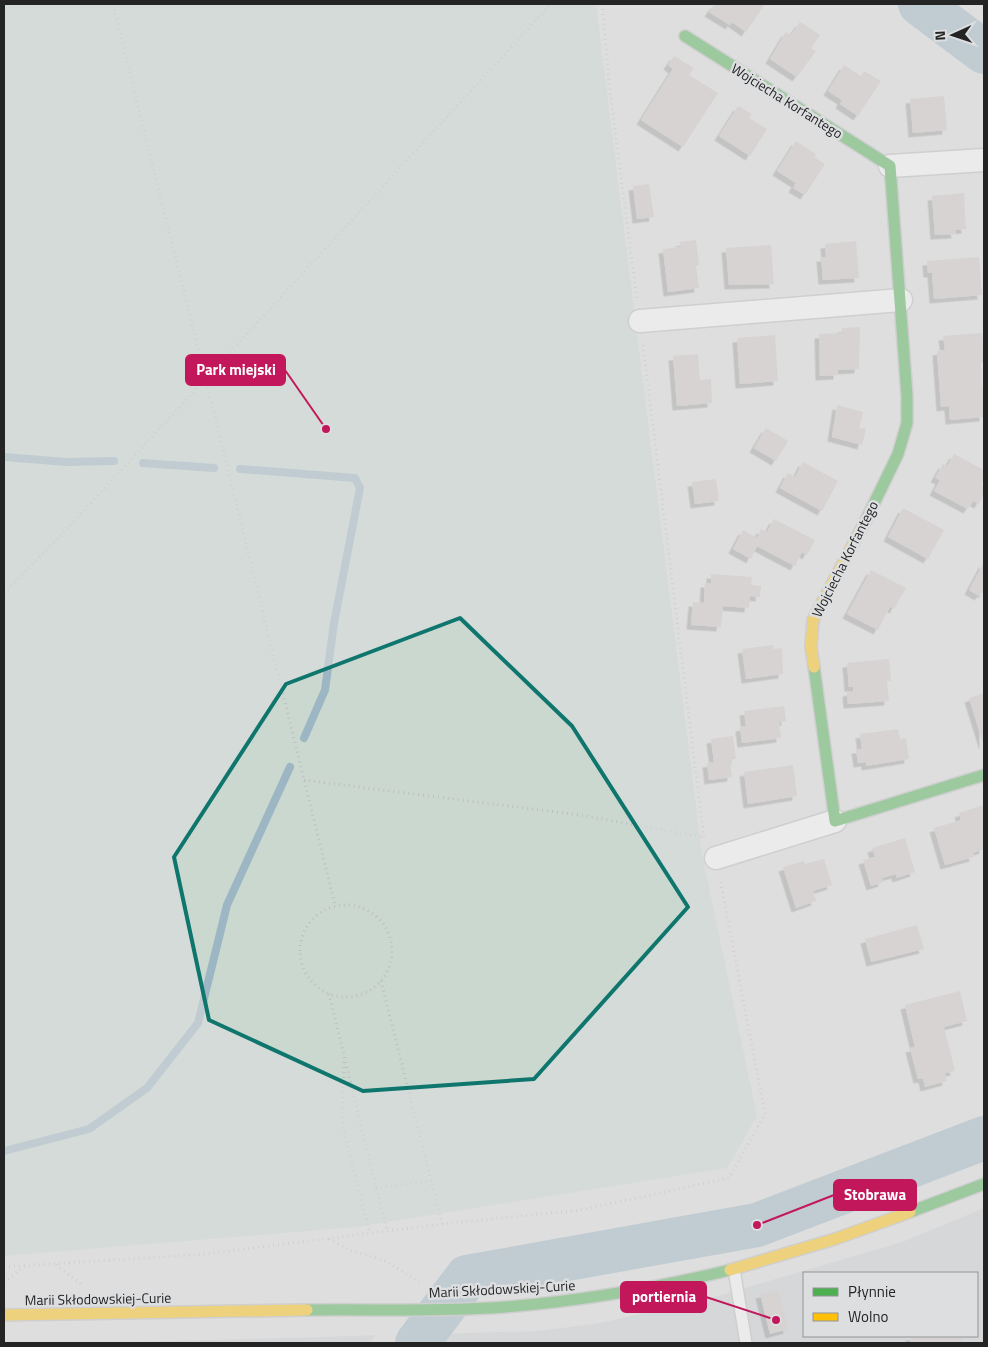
<svg xmlns="http://www.w3.org/2000/svg" width="988" height="1347" font-family="'Titillium Web',sans-serif">
<style>
.built{fill:#cbced3;fill-rule:evenodd}
.green{fill:#cad8d0}
.lines{fill:none;stroke-linecap:round;stroke-linejoin:round}
.stream{stroke:#9db6c3;stroke-width:8}
.river{stroke:#9db6c3;stroke-width:44}
.building{fill:#ccc6c4;filter:url(#shadow)}
.lane-casing{stroke:#bcbcbd;stroke-width:14}
.street-casing{stroke:#bcbcbd;stroke-width:25}
.fast-casing{stroke:#bcbcbd;stroke-width:14}
.slow-casing{stroke:#bcbcbd;stroke-width:14}
.path{stroke:#bfbfc0;stroke-width:3;stroke-dasharray:1 4;stroke-linecap:butt}
.lane{stroke:#fafafa;stroke-width:11}
.street{stroke:#fafafa;stroke-width:22}
.fast{stroke:#4caf50;stroke-width:11}
.slow{stroke:#ffc107;stroke-width:11}
.marked{fill:none;stroke:#0f766e;stroke-width:4;stroke-linejoin:round}
.labels{text-anchor:middle;stroke-width:5;stroke-linejoin:round;paint-order:stroke}
.street-label{font-size:14px;fill:#242425;stroke:#dddee0}
.leader{fill:none;stroke:#c2185b;stroke-width:2}
.callout-dot{fill:#c2185b;stroke:#dddee0;stroke-width:2}
.callout{fill:#c2185b;stroke:#c2185b;stroke-width:2}
.callout-label{font-size:15px;text-anchor:middle;font-weight:bold;fill:#fff}
</style>
<defs>
<filter id="shadow"><feDropShadow dx="-4.5" dy="4.5" stdDeviation="0" flood-color="#0004"/></filter>
</defs>
<rect width="100%" height="100%" fill="#dededf"/>
<!-- built -->
<path class="built" d="M984,1208V1343H430L435,1334L539,1331L600,1323L718,1296L902,1242ZM804,1273H977V1336H804Z
M375,1335L371,1343H92L326,1337Z"/>
<!-- green -->
<path class="green" d="M4,4H596L702,854L757,1116L727,1168L356,1227L4,1256Z"/>
<g class="lines">
<!-- stream -->
<path class="stream" d="M4,457L67,462L114,461
M143,463L214,468
M240,469L355,478L360,488L334,623L325,690L304,738
M4,1151L89,1129L147,1088L198,1023L227,905L290,767"/>
<!-- river -->
<path class="river" d="M920,4L984,52
M417,1343L467,1277L757,1225L984,1138"/>
</g>
<!-- building -->
<path class="building" d="M715,4H765L746,32L732,22L730,25L709,12Z
M800,22L820,35L811,48L816,51L797,77L770,59L786,32L791,35Z
M674,56L694,68L689,75L718,93L683,147L641,120L673,69L668,65Z
M844,65L861,76L864,71L881,81L858,116L840,104L842,100L828,91Z
M944,96L947,130L913,133L910,99Z
M738,106L752,114L749,118L767,129L750,156L719,136Z
M796,141L816,154L814,157L825,164L805,195L793,188L796,183L777,171Z
M649,184L654,217L637,219L633,186Z
M964,193L966,229L955,230L956,234L935,235L932,196Z
M696,240L699,265L696,266L699,288L668,292L663,249L681,247L680,242Z
M856,241L859,278L823,280L821,257H826L825,244Z
M771,245L774,284L729,285L726,248Z
M979,257L982,295L934,299L932,273H928L927,261Z
M860,327L859,369L838,370V375L820,376L819,334L842,333V328Z
M982,333L984,363H981L982,388H984V417L950,420L949,406L941,407L937,351L945,350L943,336Z
M775,335L778,381L740,384L737,338Z
M698,354L700,380L711,379L712,403L677,406L673,356Z
M837,405L863,412L859,428L866,429L862,445L832,437Z
M766,428L788,441L776,461L754,448Z
M954,454L984,470V479L981,484L984,486V494L979,504L973,501L968,509L934,491L940,480L935,478L943,464L947,466Z
M803,462L838,481L822,511L780,488L788,473L795,477Z
M716,479L719,501L695,504L692,482Z
M903,508L944,530L928,559L888,537Z
M774,519L815,540L807,555L802,552L795,566L757,546L751,559L733,549L743,530L757,538L761,529L767,532Z
M984,562V594L982,592L979,596L969,590Z
M871,570L906,588L894,609L890,607L878,630L847,614Z
M711,574L752,577L751,585L761,586L760,597L750,596L749,608L723,606L721,627L691,625L693,602L704,603L705,583H711Z
M773,645L774,649L782,648L783,674L746,679L742,649Z
M889,659L891,681H887L889,701L848,704L847,692L853,691V687H849L847,663Z
M984,693V746L969,698Z
M784,706L786,721L779,722L781,738L742,743L740,727L746,726L744,711Z
M898,729L900,739L906,738L909,759L866,766V762L858,763L856,749H862L860,734Z
M733,736L736,759L730,760L732,777L709,780L707,763L714,762L711,739Z
M793,765L797,796L748,804L744,772Z
M984,805V849L973,853L974,857L945,865L934,828L961,820L959,813Z
M905,838L915,872L897,878L896,874L882,878L883,882L871,886L863,860L875,857L872,848Z
M824,859L832,885L813,891L816,901L796,908L783,867L804,861L805,864Z
M917,925L924,949L871,962L865,939Z
M960,991L967,1021L944,1027L955,1071L945,1073L947,1081L925,1087L923,1078L918,1079L910,1048L915,1047L905,1005Z
M778,1290L788,1329L770,1334L760,1294Z
M910,1336H963L962,1343H910Z"/>
<g class="lines">
<!-- lane casing -->
<g class="lane-casing">
<path id="lane" d="M734,1269L746,1343"/>
</g>
<!-- street casing -->
<g class="street-casing">
<path id="street" d="M890,166L984,160
M640,321L901,300
M716,858L835,821"/>
</g>
<!-- fast casing -->
<g class="fast-casing">
<path id="fast" d="M685,36L890,166L907,396V423L898,454L866,520
M814,667L835,821L984,775
M910,1212L984,1184
M307,1310C372,1309 441,1312 505,1307C582,1301 656,1288 730,1270"/>
</g>
<!-- slow casing -->
<g class="slow-casing">
<path id="slow" d="M814,667L811,647L813,620L866,520
M730,1270L835,1239L910,1212
M4,1315L307,1310"/>
</g>
<!-- path -->
<path class="path" d="M113,4L335,905
M602,4L610,92L637,299
M643,345L704,839
M4,593L66,530L551,4
M304,780L580,815L703,837
M300 951a46 46 0 1 1 92 0a46 46 0 1 1-92 0Z
M381,981L442,1224
M329,994L387,1231
M344,1062L342,1124L370,1233
M376,1188L431,1181
M329,1239L351,1251L384,1260L419,1282
M56,1265L81,1284
M4,1267L206,1254L442,1224L581,1210L729,1178L765,1114L720,879
M4,1282L25,1266"/>
<!-- lane -->
<use href="#lane" class="lane"/>
<!-- street -->
<use href="#street" class="street"/>
<!-- fast -->
<use href="#fast" class="fast"/>
<!-- slow -->
<use href="#slow" class="slow"/>
</g>
<!-- marked area -->
<path d="M0 0H988V1347H0ZM460,618L572,726L688,907L534,1079L363,1091L209,1020L174,857L286,684Z" fill="#dededf" fill-opacity=".55" fill-rule="evenodd"/>
<path class="marked" d="M460,618L572,726L688,907L534,1079L363,1091L209,1020L174,857L286,684Z"/>
<g class="labels">
<!-- street labels -->
<g class="street-label">
<text transform="translate(787 101) rotate(32)" y="5">Wojciecha Korfantego</text>
<text transform="translate(845 559) rotate(-63)" y="5">Wojciecha Korfantego</text>
<text transform="translate(502 1289) rotate(-3)" y="5">Marii Skłodowskiej-Curie</text>
<text transform="translate(98 1299) rotate(-1)" y="5">Marii Skłodowskiej-Curie</text>
</g>
</g>
<!-- callouts -->
<path class="leader" d="M326 429L285 370M757 1225L834 1195M776 1320L706 1297"/>
<g class="callout-dot">
<circle cx="326" cy="429" r="5"/>
<circle cx="757" cy="1225" r="5"/>
<circle cx="776" cy="1320" r="5"/>
</g>
<g class="callout">
<rect x="186" y="355" width="99" height="30" rx="5"/>
<rect x="834" y="1180" width="82" height="30" rx="5"/>
<rect x="621" y="1282" width="85" height="30" rx="5"/>
</g>
<g class="callout-label">
<text x="236" y="375">Park miejski</text>
<text x="875" y="1200">Stobrawa</text>
<text x="664" y="1302">portiernia</text>
</g>
<!-- border -->
<rect width="988" height="1347" fill="none" stroke="#242425" stroke-width="10"/>
<!-- legend -->
<rect x="803" y="1272" width="175" height="65" fill="#dddee0" stroke="#939495"/>
<rect x="813" y="1288" width="25" height="8" fill="#4caf50" stroke="#939495"/>
<text x="848" y="1297" font-size="15" fill="#242425">Płynnie</text>
<rect x="813" y="1313" width="25" height="8" fill="#ffc107" stroke="#939495"/>
<text x="848" y="1322" font-size="15" fill="#242425">Wolno</text>
<!-- north arrow -->
<g transform="translate(953 35) rotate(267)" stroke="#dddee0" stroke-width="4" paint-order="stroke">
<path d="M0-4L9 19L0 12L-9 19Z" fill="#242425"/>
<text y="-8" font-size="14" font-weight="bold" text-anchor="middle" fill="#242425">N</text>
</g>
</svg>
